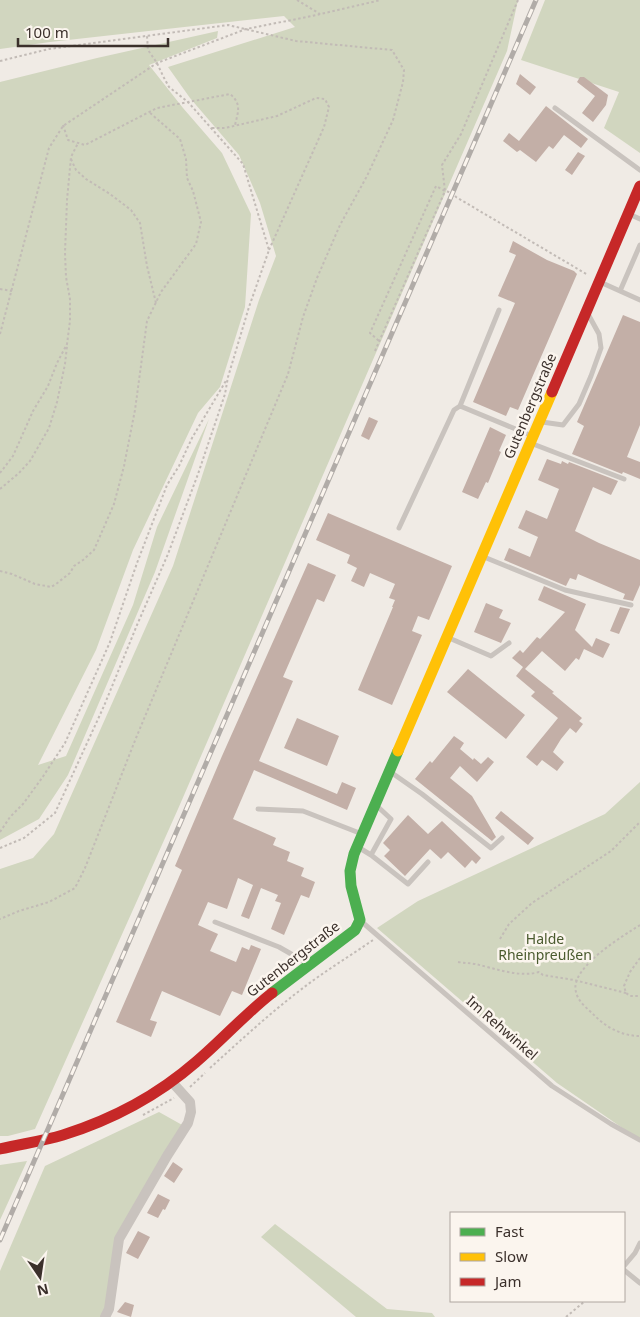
<svg xmlns="http://www.w3.org/2000/svg" width="640" height="1317" font-family="'Noto Sans',sans-serif">
<style>
.green{fill:#d1d6bf}
.building{fill:#c3afa7}
.lines{fill:none;stroke-linecap:round;stroke-linejoin:round}
.path{stroke:#c2bbb6;stroke-width:2;stroke-dasharray:2.5 2.5;stroke-linecap:butt}
.lane{stroke:#c9c3be;stroke-width:5}
.street{stroke:#c9c3be;stroke-width:10}
.fast{stroke:#4caf50;stroke-width:11}
.slow{stroke:#ffc107;stroke-width:11}
.jam{stroke:#c62828;stroke-width:11}
.rail-casing{stroke:#b1aca8;stroke-width:5}
.rail{stroke:#fbf5ee;stroke-width:3;stroke-dasharray:9;stroke-linecap:butt}
.labels{text-anchor:middle;stroke-width:5;stroke-linejoin:round;paint-order:stroke}
.street-label{font-size:14px;fill:#3b302b;stroke:#fbf5ee}
.park-label{font-size:14px;fill:#4a5a2e;stroke:#fbf5ee}
</style>
<rect width="100%" height="100%" fill="#f0ebe5"/>
<!-- green -->
<path class="green" d="M0,0H518L507,51L178,809L35,1129L8,1136H0V869L33,858L54,834L173,566L259,300L276,256L260,203L239,155L190,98L168,67L295,27L284,16L50,42L0,49Z
M545,0H640V153L604,128L619,92L521,60Z
M218,31L217,38L149,65L183,108L222,153L251,214L245,307L220,387L198,413L133,550L96,650L38,765L66,756L133,605L157,527L209,419L155,572L68,775L39,819L0,840V82L97,58Z
M640,782V1140L557,1083L377,928L418,901L605,814Z
M159,1112L184,1126L117,1239L106,1308L102,1317H0V1271L45,1166Z
M27,1161L0,1220V1165Z
M275,1224L387,1309L432,1313L435,1317H356L261,1237Z"/>
<!-- building -->
<path class="building" d="M520,74L536,87L530,95L516,84Z
M580,77H584L608,95L606,105L593,122L582,113L595,96L577,82Z
M546,106L588,139L581,148L564,135L553,149L549,146L536,162L520,150L517,152L503,141L509,133L519,141Z
M578,152L585,156L572,175L565,170Z
M513,241L547,260L574,271L577,274L518,410L510,407L506,416L473,402L515,303L498,296L516,255L509,252Z
M623,315L640,322V425L627,457L640,462V479L623,472L622,474L572,454L584,426L577,422Z
M369,417L378,421L369,440L361,436Z
M490,427L506,435L499,451L501,452L488,483L486,482L478,499L462,492Z
M547,459L561,464L562,461L568,464L569,462L618,481L611,495L593,487L575,531L599,543L640,560V585L633,601L623,599L625,594L578,574L576,580L570,578L566,586L504,560L509,548L530,557L538,537L518,528L526,510L547,519L559,489L538,480Z
M328,513L452,566L429,620L418,616L412,631L422,635L392,705L358,690L393,607H392L395,600L389,598L395,584L370,573L364,587L351,581L357,568L347,563L350,555L316,540Z
M308,563L336,575L324,602L317,599L283,677L293,681L259,761L337,794L342,782L356,788L347,810L254,770L233,819L276,838L273,845L290,852L287,861L304,868L301,876L315,882L309,898L301,895L284,935L271,929L281,903L275,901L278,895L261,888L249,919L241,916L253,885L238,878L227,909L208,902L198,925L218,934L210,951L236,962L242,947L249,950L251,945L261,949L242,995L232,991L220,1016L162,991L150,1020L157,1022L151,1037L116,1022L182,870L175,866L222,756Z
M544,586L586,604L575,630L592,647L596,638L610,644L603,658L584,649L579,660L576,658L565,671L542,651L525,669L554,692L552,693L582,718L579,721L583,724L576,733L570,728L561,739L553,752L564,762L557,771L542,760L537,766L526,757L558,718L531,696L535,692L516,676L523,667L512,658L520,650L523,653L537,637L540,639L565,612L538,600Z
M486,603L503,610L499,618L511,623L501,643L474,632Z
M620,607L630,609L619,634L610,631Z
M468,669L525,715L506,739L447,692Z
M297,718L339,736L327,766L284,748Z
M454,736L464,743L460,749L473,760L474,758L481,764L488,757L494,762L477,782L460,766L450,778L472,796L496,837L492,841L415,779L430,761L432,763Z
M501,811L534,838L528,845L495,818Z
M408,815L428,834L442,821L481,858L476,864L472,860L465,868L448,852L441,859L430,849L405,876L384,856L390,850L383,843Z
M173,1162L183,1169L174,1183L164,1176Z
M158,1194L170,1200L165,1210L163,1209L158,1218L147,1213Z
M138,1231L150,1237L138,1259L126,1253Z
M125,1302L134,1305L131,1317L117,1312Z"/>
<g class="lines">
<!-- path -->
<path class="path" d="M297,0L320,14
M518,0L461,134L442,165L445,191L453,193L456,197L588,275
M0,61L49,49L228,25L296,41L392,50L404,70L403,82L393,120L367,176L340,225L317,278L303,317L288,374L136,738L85,868L75,888L49,902L19,911L0,919
M63,125L68,140L85,145L157,108L230,94C242,104 238,112 235,125
M212,128H225L277,116L316,98L325,99L329,107L324,127L269,250
M71,159L76,170L86,179L110,194L131,210L140,223L147,266L156,303
M0,289L12,291
M0,334L49,148L63,126L157,63L246,29L312,16L381,0
M375,351L445,191L436,186L370,333L379,341
M0,473L13,456L33,411L48,386L57,363L67,344L70,321V299L66,277L65,253L67,200L71,157L78,143
M0,489L19,473L30,461L49,428L57,402L65,364L67,346
M0,571L12,574L35,584L51,587L56,584L70,573L74,566L83,560L94,550L114,504L124,466L135,410L147,321L161,292L196,244L201,222L193,191L187,178L186,159L180,139L149,112
M0,832L10,817L23,804L42,778L65,743L110,642L137,563L167,485L179,466L192,438L227,379
M0,848L24,838L55,813L104,706L137,625L168,554L198,474L225,394L228,377L249,307L269,250L243,164L188,102L169,87L163,76L157,63L148,50L147,36
M640,925C623,936 569,968 576,992C578,1002 588,1009 595,1016C607,1028 623,1036 640,1036
M500,939L509,924L532,903L611,851L640,822
M640,958L630,972L624,986L626,993L630,996H640
M458,962C464,963 469,963 475,964C494,968 519,978 539,972L543,975L574,980L626,993
M210,1068C240,1041 270,1013 303,988C325,971 350,956 373,940
M190,1087L205,1073
M143,1115L174,1098
M566,1317L585,1301"/>
<!-- lane -->
<path class="lane" d="M555,108L640,170
M631,215L640,219
M600,282L640,300
M620,291L640,245
M499,310L460,406L530,435
M542,422L563,425L579,404L591,376L601,348L599,334L588,314
M533,444L624,479
M399,528L454,410L460,406
M484,557L565,590L631,605
M449,638L491,656L509,643
M392,773L422,794L491,848L502,838
M258,809L303,811L362,834
M358,847L371,855L391,819L377,806
M371,855L408,884L428,862
M215,922L279,947L307,963
M362,922L552,1086L611,1124L640,1140
M624,1266L635,1253L640,1243
M624,1270L640,1283"/>
<!-- street -->
<path class="street" d="M105,1317L109,1309L119,1239L167,1156L188,1123L191,1112L190,1102L172,1082"/>
<!-- fast -->
<path class="fast" d="M272,993L355,930L360,920L351,886L350,871L354,854L398,751"/>
<!-- slow -->
<path class="slow" d="M398,751L552,392"/>
<!-- jam -->
<path class="jam" d="M552,392L640,186
M0,1149C21,1144 43,1141 63,1135C111,1120 158,1095 196,1062C222,1040 245,1014 272,993"/>
<!-- rail casing -->
<g class="rail-casing">
<path id="rail" d="M0,1240L536,0"/>
</g>
<!-- rail -->
<use href="#rail" class="rail"/>
</g>
<g class="labels">
<!-- street labels -->
<g class="street-label">
<text transform="translate(530 406) rotate(-67)" y="5">Gutenbergstraße</text>
<text transform="translate(293 959) rotate(-38)" y="5">Gutenbergstraße</text>
<text transform="translate(502 1028) rotate(41)" y="5">Im Rehwinkel</text>
</g>
<!-- park labels -->
<g class="park-label">
<text x="545" y="944">Halde<tspan x="545" dy="16">Rheinpreußen</tspan></text>
</g>
</g>
<!-- legend -->
<rect x="450" y="1212" width="175" height="90" fill="#fbf5ee" stroke="#aea6a0"/>
<rect x="460" y="1228" width="25" height="8" fill="#4caf50" stroke="#aea6a0"/>
<text x="495" y="1237" font-size="15" fill="#3b302b">Fast</text>
<rect x="460" y="1253" width="25" height="8" fill="#ffc107" stroke="#aea6a0"/>
<text x="495" y="1262" font-size="15" fill="#3b302b">Slow</text>
<rect x="460" y="1278" width="25" height="8" fill="#c62828" stroke="#aea6a0"/>
<text x="495" y="1287" font-size="15" fill="#3b302b">Jam</text>
<!-- north arrow -->
<g transform="translate(40 1277) rotate(167)" stroke="#fbf5ee" stroke-width="4" paint-order="stroke">
<path d="M0-4L9 19L0 12L-9 19Z" fill="#3b302b"/>
<text y="-8" font-size="14" font-weight="bold" text-anchor="middle" fill="#3b302b">N</text>
</g>
<!-- scale -->
<path d="M18 38v8h150v-8" fill="none" stroke="#3b302b" stroke-width="2.5"/>
<text x="25" y="38" font-size="15" fill="#3b302b" stroke="#fbf5ee" stroke-width="4" paint-order="stroke">100 m</text>
</svg>
